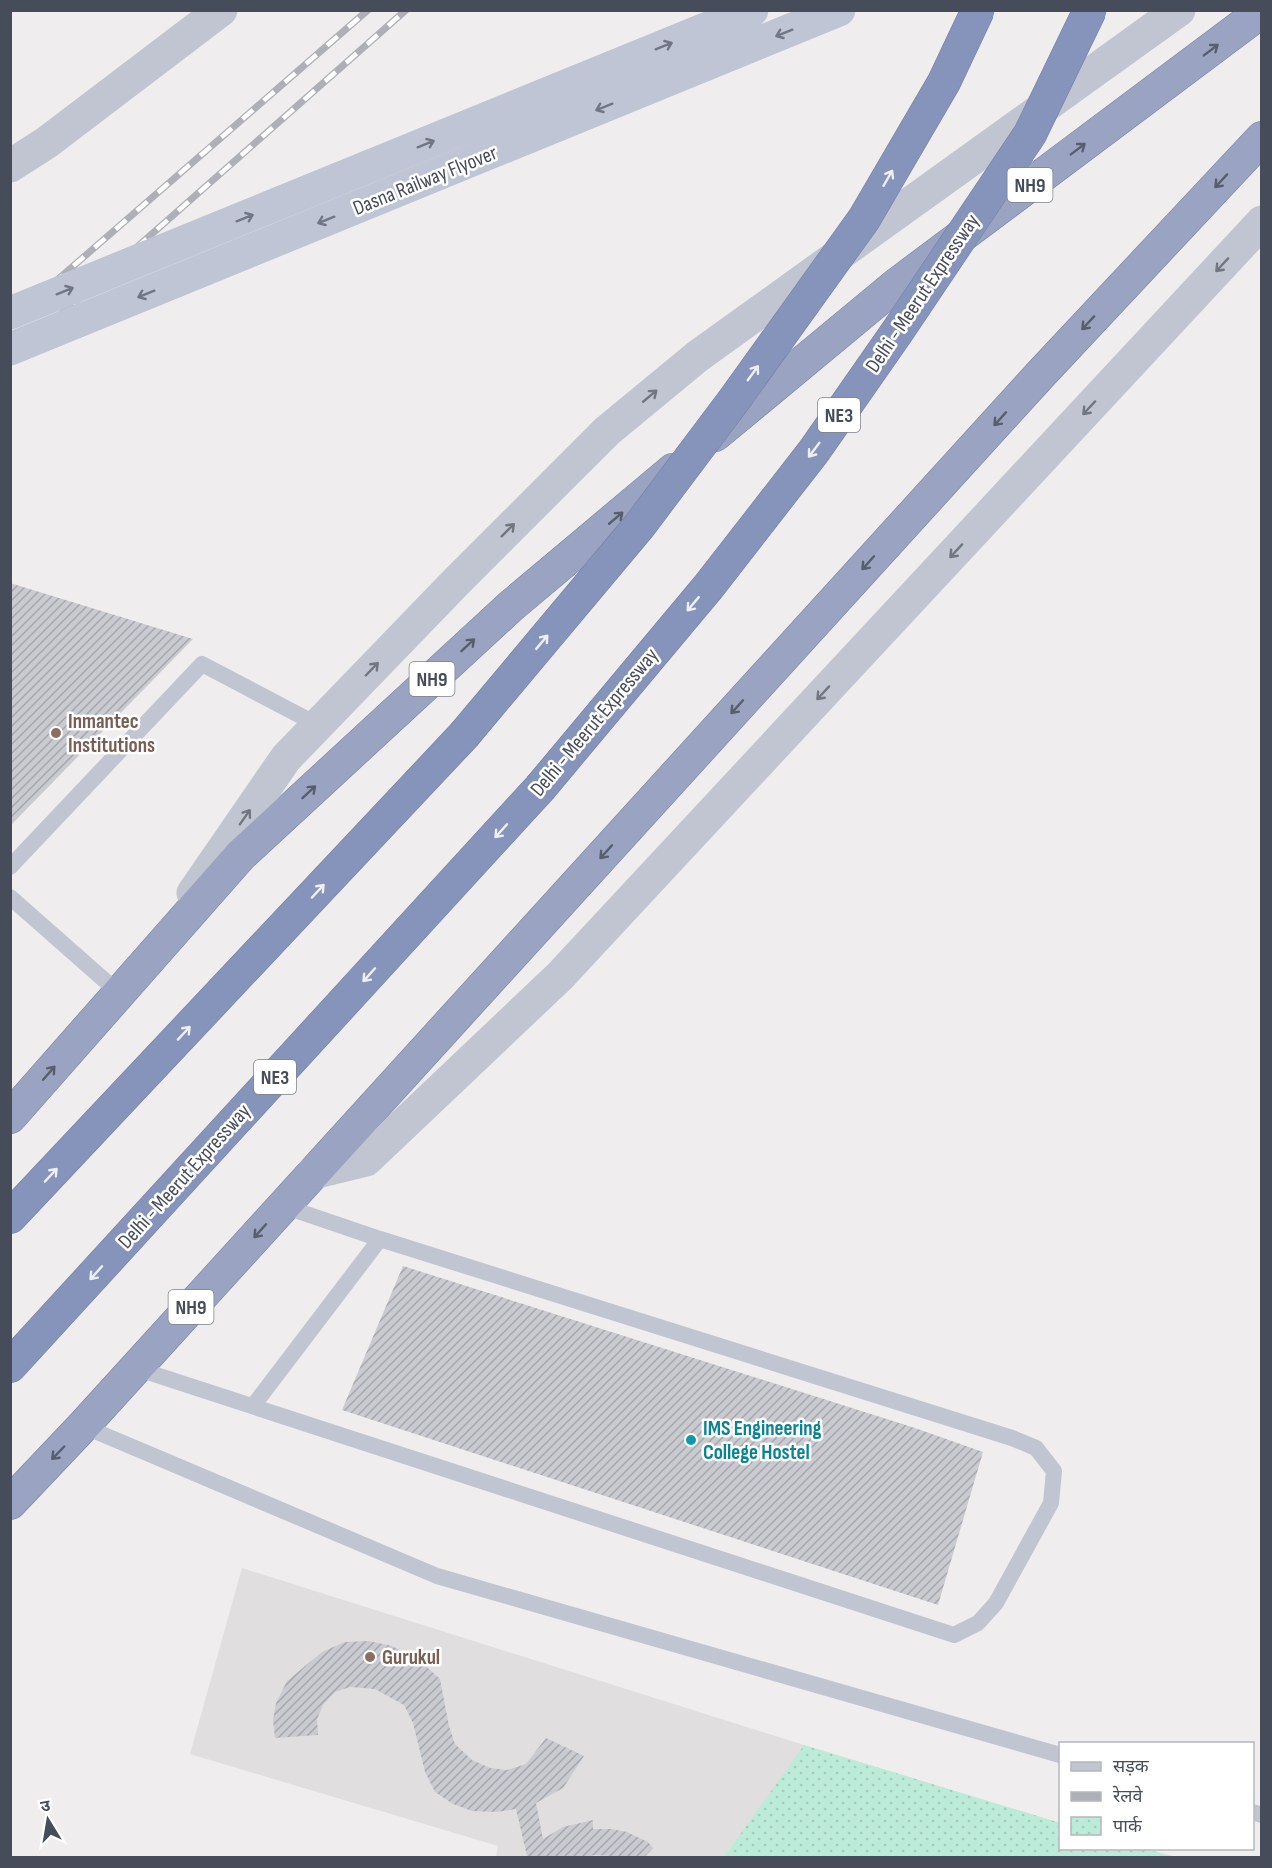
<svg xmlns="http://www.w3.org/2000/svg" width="1272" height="1868" font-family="'Sofia Sans Condensed','Noto Sans Devanagari',sans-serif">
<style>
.education{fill:#e0dede}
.park{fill:url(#park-dots)}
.building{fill:url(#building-hatch)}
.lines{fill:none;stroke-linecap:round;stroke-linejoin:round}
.trunk-casing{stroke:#727ea5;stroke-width:34}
.motorway-casing{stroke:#727ea5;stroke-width:34}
.service{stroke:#c0c5d1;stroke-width:16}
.minor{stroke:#c0c5d1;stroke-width:33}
.tertiary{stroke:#c0c5d1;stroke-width:33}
.trunk{stroke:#9aa4c2;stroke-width:33}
.motorway{stroke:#8693ba;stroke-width:33}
.rail-casing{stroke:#afb0b7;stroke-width:7}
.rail{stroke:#fff;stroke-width:4.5;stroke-dasharray:14;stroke-linecap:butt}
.motorway-bridge-casing{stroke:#727ea5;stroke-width:34;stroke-linecap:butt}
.secondary-bridge{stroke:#c0c5d5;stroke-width:33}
.motorway-bridge{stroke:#8693ba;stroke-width:33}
.oneway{stroke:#717684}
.oneway2{stroke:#575e6e}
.oneway3{stroke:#edeff5}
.oneway4{stroke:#717683}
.education-dot{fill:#8d6e63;stroke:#fff;stroke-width:2}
.culture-dot{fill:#0f9aa8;stroke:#fff;stroke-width:2}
.labels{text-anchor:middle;stroke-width:5;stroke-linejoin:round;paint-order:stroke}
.shield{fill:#fff;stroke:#7e828b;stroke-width:1.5}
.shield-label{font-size:20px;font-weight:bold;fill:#464c59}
.street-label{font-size:21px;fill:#464c59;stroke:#fff}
.education-label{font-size:21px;font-weight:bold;fill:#785e54;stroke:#fff;text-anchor:start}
.culture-label{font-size:21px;font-weight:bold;fill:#0d838f;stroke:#fff;text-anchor:start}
</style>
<defs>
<pattern id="park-dots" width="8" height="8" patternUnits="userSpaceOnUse" patternTransform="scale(1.5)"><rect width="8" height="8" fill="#bcecd9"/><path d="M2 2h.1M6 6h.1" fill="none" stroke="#a3ccbc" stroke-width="1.8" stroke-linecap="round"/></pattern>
<pattern id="building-hatch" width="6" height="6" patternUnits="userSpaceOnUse" patternTransform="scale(1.5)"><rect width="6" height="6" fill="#cacbd1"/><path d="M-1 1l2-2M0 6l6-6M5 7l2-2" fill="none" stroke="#a6a7ad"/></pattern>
</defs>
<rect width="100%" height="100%" fill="#efeded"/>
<!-- education -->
<path class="education" d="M242,1568L804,1745L1060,1823V1848L1173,1857H496L498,1846L190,1754Z"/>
<!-- park -->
<path class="park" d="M804,1745L1060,1823V1848L1146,1849L1176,1857H724Z"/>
<!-- building -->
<path class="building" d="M10,583L193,639L10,826Z
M403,1266L915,1428L983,1452L938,1605L342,1410Z
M369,1641L392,1646L419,1660L440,1679L449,1726L455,1744L472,1760L490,1768L507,1770L526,1764L546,1738L584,1756L563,1788L536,1803L543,1839L563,1827L593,1820V1829H611L627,1832L648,1842L653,1848L644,1858L595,1855L580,1858H526L527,1856L516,1809L496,1812L472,1811L453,1804L435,1792L425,1772L413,1723L404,1705L375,1689L350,1687L335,1692L323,1705L317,1719L318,1735L275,1738L273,1720L276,1703L287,1681L322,1652L345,1642Z"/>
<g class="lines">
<!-- trunk casing -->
<g class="trunk-casing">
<path id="trunk" d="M715,435L896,285L1262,11
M10,1117L241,855L511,606L673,470
M10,1503L83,1426L1039,376L1262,138"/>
</g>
<!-- motorway casing -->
<g class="motorway-casing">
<path id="motorway" d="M10,1217L464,735
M10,1366L540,788"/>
</g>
<!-- service -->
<path class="service" d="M10,867L202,664L318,725
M10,897L119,993
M135,1368L954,1635L978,1623L996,1603L1051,1503L1054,1471L1036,1448L1012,1438L380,1239L283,1206
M253,1406L380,1239
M83,1426L437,1576L1060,1755
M1252,1812L1262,1815"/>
<!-- minor -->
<path class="minor" d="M10,166L46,143L221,10"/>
<!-- tertiary -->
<path class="tertiary" d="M193,893L286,758L455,583L607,431L698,356L1179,10
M313,1173L366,1160L560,976L1262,222"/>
<!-- trunk -->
<use href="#trunk" class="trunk"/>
<!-- motorway -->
<use href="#motorway" class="motorway"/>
<!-- rail casing -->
<g class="rail-casing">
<path id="rail" d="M10,321L368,10
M10,359L406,10"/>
</g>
<!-- rail -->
<use href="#rail" class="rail"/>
<!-- motorway-bridge casing -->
<g class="motorway-bridge-casing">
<path id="motorway-bridge" d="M464,735L640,525L734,400L864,219L944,82L978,10
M540,788L709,586L814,451L897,332L1030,134L1090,10"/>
</g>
<!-- secondary-bridge -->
<path class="secondary-bridge" d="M10,313L752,10
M10,349L839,10"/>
<!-- motorway-bridge -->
<use href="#motorway-bridge" class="motorway-bridge"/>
</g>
<!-- one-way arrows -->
<defs><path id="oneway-shaft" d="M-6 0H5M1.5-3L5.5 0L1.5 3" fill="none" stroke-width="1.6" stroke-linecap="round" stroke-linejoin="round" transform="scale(1.5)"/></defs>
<g class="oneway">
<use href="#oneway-shaft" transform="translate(784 33) rotate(158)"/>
<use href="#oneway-shaft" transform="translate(664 46) rotate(-22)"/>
<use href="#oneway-shaft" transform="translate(604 107) rotate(158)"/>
<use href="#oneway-shaft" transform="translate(426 144) rotate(-22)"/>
<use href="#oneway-shaft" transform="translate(245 218) rotate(-22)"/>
<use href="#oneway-shaft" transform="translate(326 220) rotate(158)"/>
<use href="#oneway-shaft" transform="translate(65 291) rotate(-22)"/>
<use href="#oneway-shaft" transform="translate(146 294) rotate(158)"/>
</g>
<g class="oneway2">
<use href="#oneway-shaft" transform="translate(1211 50) rotate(-37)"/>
<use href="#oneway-shaft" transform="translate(1078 149) rotate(-37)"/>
<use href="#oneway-shaft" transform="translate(1221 181) rotate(133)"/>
<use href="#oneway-shaft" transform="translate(1088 323) rotate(133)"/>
<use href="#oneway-shaft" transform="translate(1000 419) rotate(132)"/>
<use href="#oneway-shaft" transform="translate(616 518) rotate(-40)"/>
<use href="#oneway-shaft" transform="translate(868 563) rotate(132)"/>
<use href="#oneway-shaft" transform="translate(468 645) rotate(-43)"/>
<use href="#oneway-shaft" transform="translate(737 707) rotate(132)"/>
<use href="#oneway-shaft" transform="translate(309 792) rotate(-43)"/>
<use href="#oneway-shaft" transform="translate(606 852) rotate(132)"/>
<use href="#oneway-shaft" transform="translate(49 1073) rotate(-49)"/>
<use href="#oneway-shaft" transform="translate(260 1231) rotate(132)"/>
<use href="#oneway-shaft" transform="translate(58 1453) rotate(134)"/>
</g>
<g class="oneway3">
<use href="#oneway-shaft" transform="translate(888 178) rotate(-60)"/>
<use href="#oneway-shaft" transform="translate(753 373) rotate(-54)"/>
<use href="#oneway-shaft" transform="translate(814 450) rotate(127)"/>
<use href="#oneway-shaft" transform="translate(693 604) rotate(130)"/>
<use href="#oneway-shaft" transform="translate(542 642) rotate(-50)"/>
<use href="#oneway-shaft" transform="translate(501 831) rotate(132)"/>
<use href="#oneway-shaft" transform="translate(318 891) rotate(-47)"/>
<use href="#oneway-shaft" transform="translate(369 975) rotate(132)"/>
<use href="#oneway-shaft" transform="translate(184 1033) rotate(-47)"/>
<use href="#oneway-shaft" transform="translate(51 1175) rotate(-47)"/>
<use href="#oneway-shaft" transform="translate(96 1273) rotate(132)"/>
</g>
<g class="oneway4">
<use href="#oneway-shaft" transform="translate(1222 265) rotate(133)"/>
<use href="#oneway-shaft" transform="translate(650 396) rotate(-40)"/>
<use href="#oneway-shaft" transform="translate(1089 408) rotate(133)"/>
<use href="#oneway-shaft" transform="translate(508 530) rotate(-45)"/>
<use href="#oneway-shaft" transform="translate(956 551) rotate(133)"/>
<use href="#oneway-shaft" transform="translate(372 669) rotate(-46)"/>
<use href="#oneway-shaft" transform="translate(823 693) rotate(133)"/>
<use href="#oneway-shaft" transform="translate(245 817) rotate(-55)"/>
</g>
<!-- markers -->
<g class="education-dot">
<circle cx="56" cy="733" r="6"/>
<circle cx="370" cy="1657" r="6"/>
</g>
<circle class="culture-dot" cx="691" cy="1440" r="6"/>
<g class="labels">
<!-- shield labels -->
<g class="shield">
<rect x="1007.5" y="168" width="45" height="34" rx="4.5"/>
<rect x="818" y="398" width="42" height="34" rx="4.5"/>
<rect x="409.5" y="662" width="45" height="34" rx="4.5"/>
<rect x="254" y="1060" width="42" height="34" rx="4.5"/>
<rect x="168.5" y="1290" width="45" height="34" rx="4.5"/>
</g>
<g class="shield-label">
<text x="1030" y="192">NH9</text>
<text x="839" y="422">NE3</text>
<text x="432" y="686">NH9</text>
<text x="275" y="1084">NE3</text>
<text x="191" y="1314">NH9</text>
</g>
<!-- street labels -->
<g class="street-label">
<text transform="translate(425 180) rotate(-22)" y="7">Dasna Railway Flyover</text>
<text transform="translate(922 293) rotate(-56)" y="7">Delhi - Meerut Expressway</text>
<text transform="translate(594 722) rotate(-50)" y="7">Delhi - Meerut Expressway</text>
<text transform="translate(184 1176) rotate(-48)" y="7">Delhi - Meerut Expressway</text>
</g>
<!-- education labels -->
<g class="education-label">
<text x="68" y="728">Inmantec<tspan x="68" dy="24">Institutions</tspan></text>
<text x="382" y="1664">Gurukul</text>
</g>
<!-- culture labels -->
<g class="culture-label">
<text x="703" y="1435">IMS Engineering<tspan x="703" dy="24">College Hostel</tspan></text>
</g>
</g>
<!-- border -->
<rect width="1272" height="1868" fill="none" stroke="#464c59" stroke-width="24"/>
<!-- legend -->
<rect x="1059" y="1742" width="195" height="108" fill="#ffffff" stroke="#b5b7bd" stroke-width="1.5"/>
<rect x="1071" y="1762" width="30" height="9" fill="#c0c5d1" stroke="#b5b7bd" stroke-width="1.5"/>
<text x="1113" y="1772" font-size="18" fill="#464c59">सड़क</text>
<rect x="1071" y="1792" width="30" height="9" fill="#afb0b7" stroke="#b5b7bd" stroke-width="1.5"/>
<text x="1113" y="1802" font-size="18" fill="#464c59">रेलवे</text>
<rect x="1071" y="1817" width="30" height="18" fill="url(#park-dots)" stroke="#b5b7bd" stroke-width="1.5"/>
<text x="1113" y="1832" font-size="18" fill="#464c59">पार्क</text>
<!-- north arrow -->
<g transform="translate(48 1820) rotate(349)" stroke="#ffffff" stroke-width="4.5" paint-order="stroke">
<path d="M0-4.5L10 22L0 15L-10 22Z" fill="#464c59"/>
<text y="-9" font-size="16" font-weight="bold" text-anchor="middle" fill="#464c59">उ</text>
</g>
</svg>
